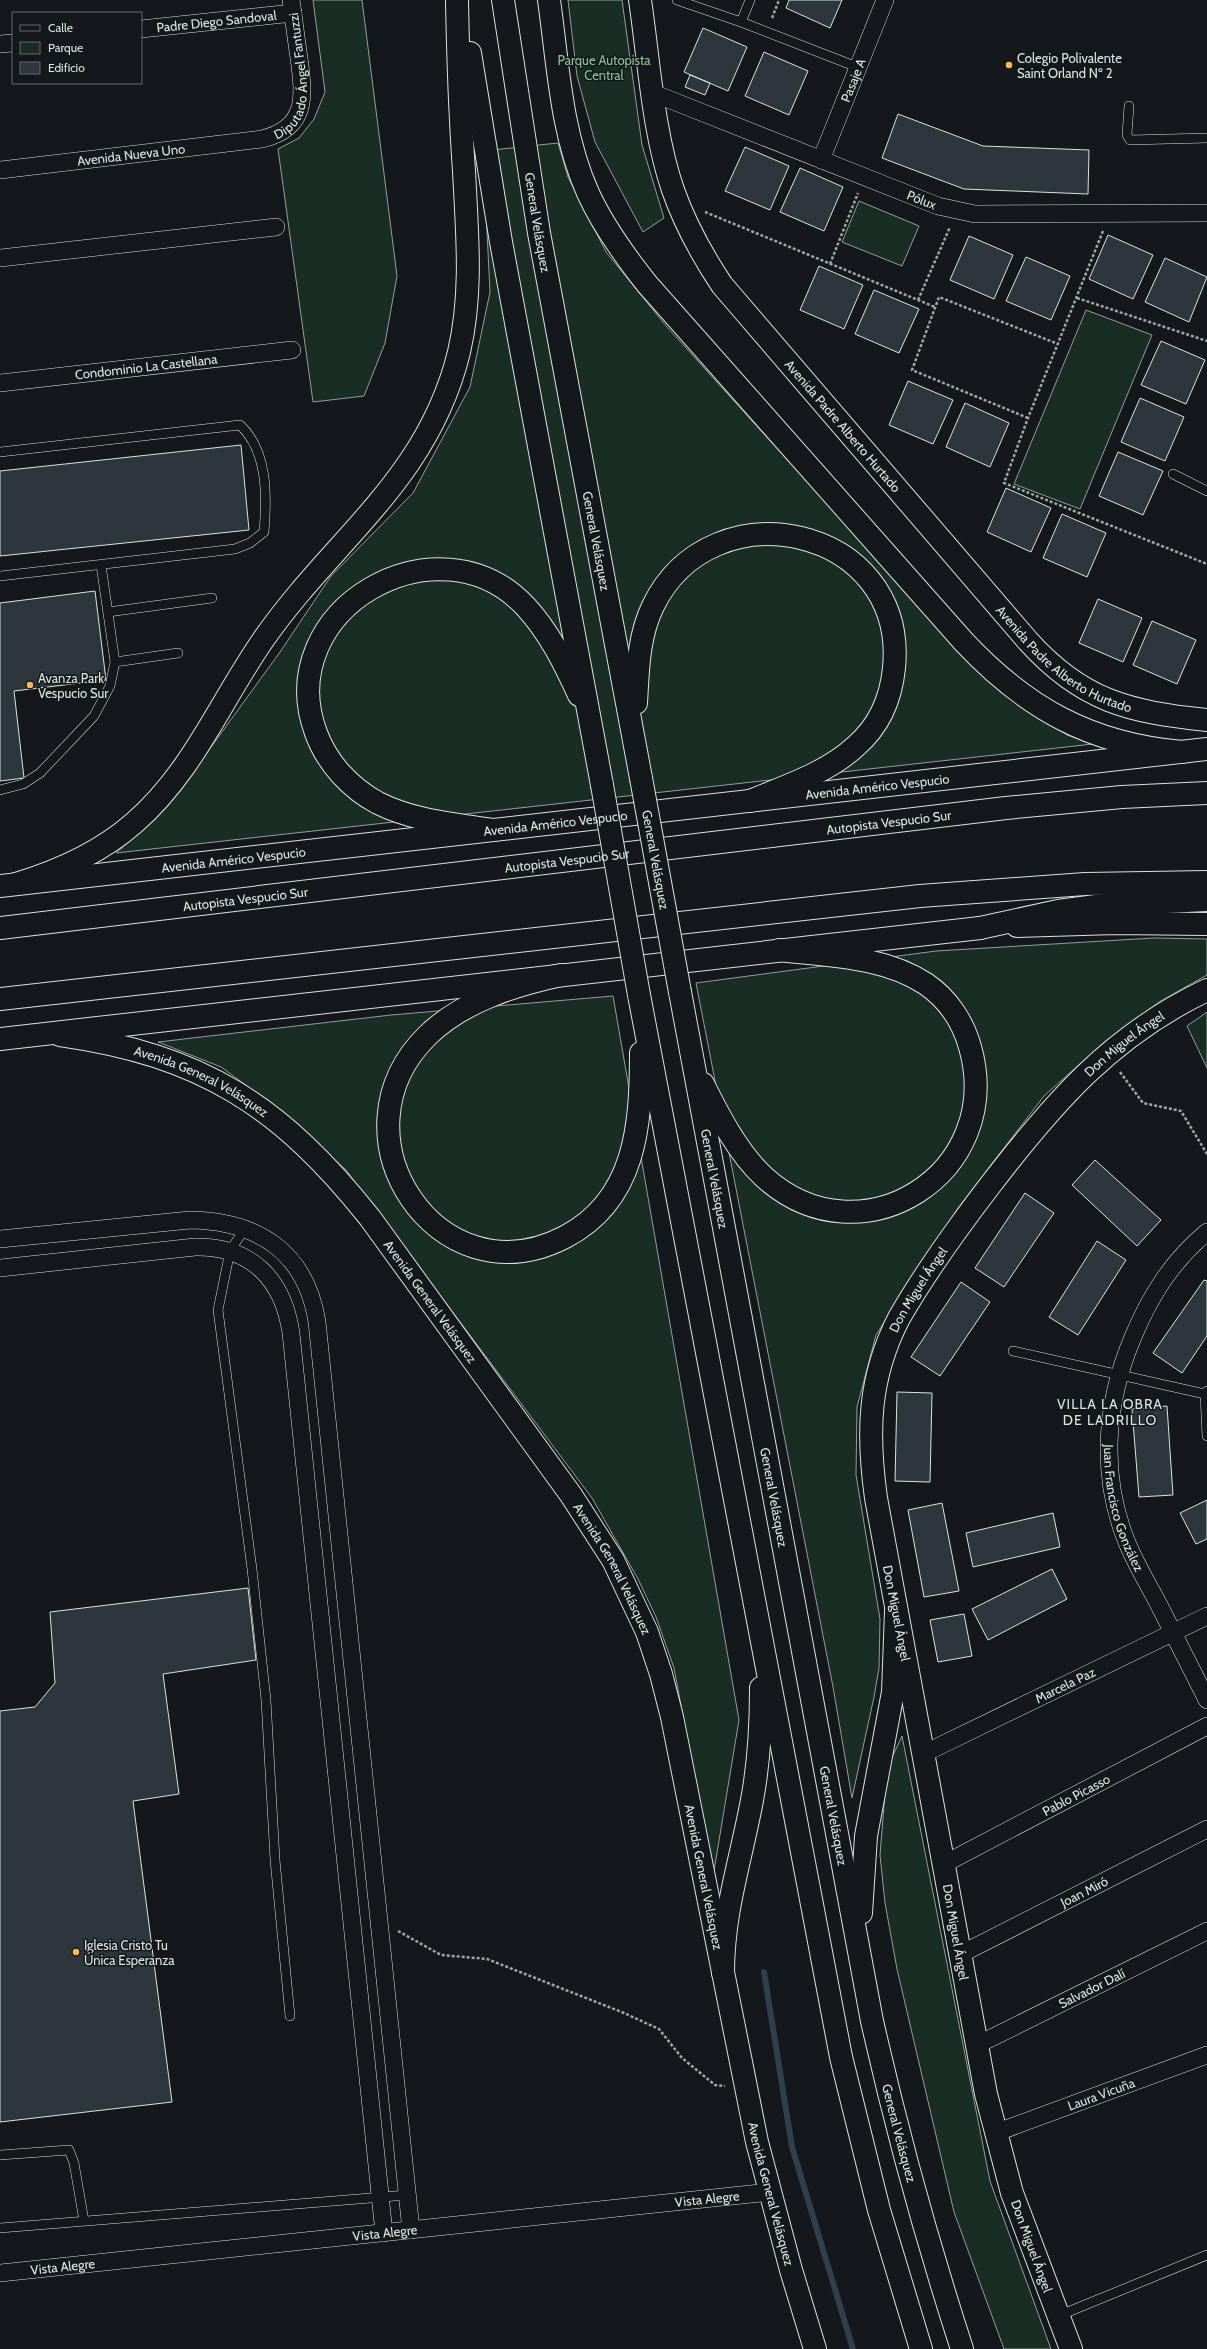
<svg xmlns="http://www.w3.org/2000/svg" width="1207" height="2349" font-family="Cabin,sans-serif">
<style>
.green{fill:#1a2d24;stroke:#939e99}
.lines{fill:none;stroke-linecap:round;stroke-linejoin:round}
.stream{stroke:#2f3f4d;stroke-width:6}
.building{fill:#2c363c;stroke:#d8e6dc}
.service-casing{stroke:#d8e6dc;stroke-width:10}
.minor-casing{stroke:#d8e6dc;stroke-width:18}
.tertiary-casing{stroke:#d8e6dc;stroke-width:24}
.secondary-casing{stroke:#d8e6dc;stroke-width:24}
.primary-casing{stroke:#d8e6dc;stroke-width:24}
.motorway-casing{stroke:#d8e6dc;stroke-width:24}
.path{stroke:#9da8a2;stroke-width:2.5;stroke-dasharray:3 2;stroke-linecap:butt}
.service{stroke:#14181c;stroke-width:9}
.minor{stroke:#14181c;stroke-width:17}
.tertiary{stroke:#14181c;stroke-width:22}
.secondary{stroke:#14181c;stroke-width:22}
.primary{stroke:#14181c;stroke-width:22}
.motorway{stroke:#14181c;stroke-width:22}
.motorway-bridge-casing{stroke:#d8e6dc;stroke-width:24;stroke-linecap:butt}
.motorway-bridge{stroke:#14181c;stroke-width:22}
.poi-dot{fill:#ffb74d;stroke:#14181c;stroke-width:1.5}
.labels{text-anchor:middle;stroke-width:3;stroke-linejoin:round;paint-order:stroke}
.street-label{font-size:13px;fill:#d8e6dc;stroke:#14181c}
.poi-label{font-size:13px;fill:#d8e6dc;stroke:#14181c;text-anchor:start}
.park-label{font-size:13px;fill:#8ac095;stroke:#14181c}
.neighbourhood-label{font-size:14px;letter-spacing:1px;fill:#d8e6dc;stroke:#14181c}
</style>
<rect width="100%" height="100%" fill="#14181c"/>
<!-- green -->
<path class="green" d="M313,0H362L397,276L385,343L364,396L313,402L278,149L299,138L314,119L325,92Z
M568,0H622L642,145L664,218L643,232L595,142L577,76Z
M558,143L568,177L606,252L667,327L917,603L1018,704L1067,735L1093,744L116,853L155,819L190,776L280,652L331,576L413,493L470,387L490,292L483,151Z
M859,201L919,226L902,266L842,242Z
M1086,310L1152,335L1080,509L1014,484Z
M1154,938L1207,939V975L1159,1002L1107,1040L1044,1096L958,1208L876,1335L857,1407L856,1475L880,1619L879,1668L874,1697L852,1798L833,1687L696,983L936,951Z
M613,996L739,1720L713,1877L674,1668L656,1617L638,1579L592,1498L346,1170L280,1110L221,1067L158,1042L391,1015Z
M1207,1012V1068L1187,1026Z
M902,1736L990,2181L1051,2349H1004L954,2212L897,1969L885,1903L880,1855L885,1793L888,1766Z"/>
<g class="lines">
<!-- stream -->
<path class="stream" d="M764,1972L792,2147L853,2349"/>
</g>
<!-- building -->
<path class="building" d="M789,0H842L830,28L786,8Z
M703,28L747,47L728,91L684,72Z
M764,52L808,71L789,115L745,96Z
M690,75L710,83L705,95L685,87Z
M898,114L983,146L1089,150L1088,194L964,189L882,158Z
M745,147L789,166L770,210L725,191Z
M800,168L843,187L824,231L780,212Z
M1108,235L1153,255L1133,299L1089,279Z
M969,236L1013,255L994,299L950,280Z
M1026,257L1070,276L1051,320L1006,301Z
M1165,258L1207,277L1189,322L1145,302Z
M819,266L863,285L844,329L800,310Z
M874,290L919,309L899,353L855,334Z
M1161,341L1205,360L1186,404L1141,385Z
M908,381L953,400L933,444L889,425Z
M1140,398L1184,417L1165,461L1121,442Z
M965,403L1009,423L990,467L946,447Z
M241,445L249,530L0,556V471Z
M1118,452L1163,471L1143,515L1099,496Z
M1006,488L1051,508L1031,552L987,532Z
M1062,514L1106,533L1087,577L1043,558Z
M95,591L106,680L14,691L24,778L0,781V603Z
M1098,599L1142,618L1123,662L1079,643Z
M1152,621L1196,640L1177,684L1133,665Z
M1095,1160L1161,1220L1137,1246L1072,1185Z
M1025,1193L1054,1213L1004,1287L975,1268Z
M1097,1241L1126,1260L1078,1335L1049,1317Z
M1204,1280L1207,1281V1336L1182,1373L1153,1353Z
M961,1282L990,1302L940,1376L911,1357Z
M897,1392L932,1393L930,1482L895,1481Z
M1167,1406L1173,1495L1139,1497L1132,1409Z
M1207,1500V1539L1196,1544L1180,1513Z
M942,1503L959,1591L924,1597L908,1510Z
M1053,1513L1060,1547L973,1567L966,1533Z
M1052,1569L1067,1599L988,1640L972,1609Z
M248,1588L256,1660L163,1674L179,1794L133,1801L172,2102L0,2122V1711L35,1707L55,1683L50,1612Z
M964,1614L972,1656L938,1662L930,1620Z"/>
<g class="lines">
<!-- service casing -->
<g class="service-casing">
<path id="service" d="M677,0L741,22L857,67
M741,22L750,0
M1129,106L1127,135L1130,140L1207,138
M0,452L240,425C268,451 267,496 264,532L250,543L235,549L0,576
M1173,474L1207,491
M108,612L212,598
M115,662L178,653
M0,790L23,784L40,773L94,716L110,686L115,662L101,565
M245,1228L230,1251L218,1310L252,1569L266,1700L275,1860L290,2016
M1013,1351L1205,1394
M1207,1391L1205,1394L1207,1436
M0,2155L69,2150L74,2163L84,2221
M0,2228L407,2195
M1058,2316L1207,2255"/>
</g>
<!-- minor casing -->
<g class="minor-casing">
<g id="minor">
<path id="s1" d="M141,29L293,13"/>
<path d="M0,44L13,43"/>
<path id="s2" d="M653,93L938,206L975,214L1207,213"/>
<path id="s3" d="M821,160L885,0"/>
<path id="s4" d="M0,170L262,139C308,128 304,96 299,58C296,39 294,19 291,0"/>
<path d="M0,258L276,227"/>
<path id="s5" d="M0,383L292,350"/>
<path id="s6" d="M1207,1232C1172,1261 1150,1296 1133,1337C1105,1403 1100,1474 1126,1540C1135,1563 1148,1584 1159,1605C1175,1637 1191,1668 1207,1700"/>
<path d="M0,1239L190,1220C258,1221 306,1252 317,1322L411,2230"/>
<path d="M0,1268L195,1247C251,1246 283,1279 291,1333L384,2233"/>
<path id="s7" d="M923,1754L1207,1616"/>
<path id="s8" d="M944,1864L1207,1726"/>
<path id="s9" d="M961,1954L1207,1829"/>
<path id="s10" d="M977,2045L1207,1931"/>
<path id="s11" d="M995,2133L1207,2055"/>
<path id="s12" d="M0,2273L770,2192"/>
</g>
</g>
<!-- tertiary casing -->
<g class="tertiary-casing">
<g id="tertiary">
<path id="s13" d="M640,0C649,61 653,132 673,190C685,224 702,255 722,285L1028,641C1082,701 1129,712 1207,720"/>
<path id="s14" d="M1071,2349L1012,2193L986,2094L876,1498C867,1433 868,1378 899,1318C926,1271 958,1227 991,1184C1054,1102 1112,1035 1207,990"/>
</g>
</g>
<!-- secondary casing -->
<g class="secondary-casing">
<g id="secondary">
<path d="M1017,926L1115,923L1207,924"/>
<path id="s15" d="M60,1035C202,1055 281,1106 370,1218L571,1495L613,1560L647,1632L661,1674L672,1717L757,2142L791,2270L815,2349"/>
</g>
</g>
<!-- primary casing -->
<g class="primary-casing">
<g id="primary">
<path id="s16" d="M0,886L1207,749"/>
<path d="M0,1039L980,928"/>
</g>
</g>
<!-- motorway casing -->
<g class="motorway-casing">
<g id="motorway">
<path id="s17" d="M503,0L539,233L641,778"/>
<path d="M549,0C558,64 561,133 588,193C603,226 624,255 647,284L964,642C1026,708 1090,744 1182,752"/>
<path d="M470,53L501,242L602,785"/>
<path d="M636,703C638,670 638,637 653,606C712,484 908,526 894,668C891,698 879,726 856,746C827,773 786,786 750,801"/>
<path d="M493,830C454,824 414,821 378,803C350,788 327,763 316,733C270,609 439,513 526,607C549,632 565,664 579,695"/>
<path d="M16,884C59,871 100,853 134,823C192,773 220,702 263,640C333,539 428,480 459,352C473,292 467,232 464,171C460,114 458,57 457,0"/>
<path id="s18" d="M0,928L1006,808L1122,797L1207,793"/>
<path d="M980,928L1058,911L1104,905L1207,900"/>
<path d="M561,975C515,985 463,1001 428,1035C326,1134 438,1303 565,1237C636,1200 641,1125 641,1053"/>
<path id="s19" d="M680,992L872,2021C897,2132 927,2241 962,2349"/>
<path d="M639,995L841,2057L879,2210L921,2349"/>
<path d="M0,999L920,896L1085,884L1207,882"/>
<path d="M703,1084C719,1116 738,1153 764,1177C861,1265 1006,1173 970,1047C963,1022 948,999 926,984C883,956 829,956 779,950"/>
<path d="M861,1913L866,1836L893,1692L896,1611"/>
<path d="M723,1973C723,1911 741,1860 752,1800C759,1763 761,1725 761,1688"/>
</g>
</g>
<!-- path -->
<path class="path" d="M772,18L779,0
M705,212L935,307
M1103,231L1028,418L1004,483L1207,564
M830,264L858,193
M1077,298L1207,341
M918,300L950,227
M1028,418L912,370L939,297L1058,344
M1120,1072L1143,1103L1181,1111L1207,1154
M398,1931L441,1955L487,1959L624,2013L659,2029L682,2058L715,2085L725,2086"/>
<!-- service -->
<use href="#service" class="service"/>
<!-- minor -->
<use href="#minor" class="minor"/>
<!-- tertiary -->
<use href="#tertiary" class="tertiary"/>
<!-- secondary -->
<use href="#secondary" class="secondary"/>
<!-- primary -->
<use href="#primary" class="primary"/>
<!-- motorway -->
<use href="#motorway" class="motorway"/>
<!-- motorway-bridge casing -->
<g class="motorway-bridge-casing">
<g id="motorway-bridge">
<path id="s20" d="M641,778L680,992"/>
<path d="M602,785L639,995"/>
</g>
</g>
<!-- motorway-bridge -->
<use href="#motorway-bridge" class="motorway-bridge"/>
</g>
<!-- markers -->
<g class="poi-dot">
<circle cx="1009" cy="65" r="4"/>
<circle cx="30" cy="685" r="4"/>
<circle cx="76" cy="1952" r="4"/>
</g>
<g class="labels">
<!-- street labels -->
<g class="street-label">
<text dy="5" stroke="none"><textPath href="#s1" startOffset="76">Padre Diego Sandoval</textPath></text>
<text dy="5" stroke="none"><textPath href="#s4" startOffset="344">Diputado Ángel Fantuzzi</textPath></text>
<text dy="5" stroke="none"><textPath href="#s3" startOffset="86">Pasaje A</textPath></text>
<text dy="5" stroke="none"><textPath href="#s4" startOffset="132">Avenida Nueva Uno</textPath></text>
<text dy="5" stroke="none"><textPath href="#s2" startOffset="289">Pólux</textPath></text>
<text dy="5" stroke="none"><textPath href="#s17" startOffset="225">General Velásquez</textPath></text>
<text dy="5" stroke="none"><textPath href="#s5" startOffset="147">Condominio La Castellana</textPath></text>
<text dy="5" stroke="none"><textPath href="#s13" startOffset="486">Avenida Padre Alberto Hurtado</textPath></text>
<text dy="5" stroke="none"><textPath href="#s17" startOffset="549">General Velásquez</textPath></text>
<text dy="5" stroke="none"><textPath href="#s13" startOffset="810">Avenida Padre Alberto Hurtado</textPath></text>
<text dy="5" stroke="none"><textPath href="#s16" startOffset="883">Avenida Américo Vespucio</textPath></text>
<text dy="5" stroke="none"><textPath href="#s18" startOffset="895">Autopista Vespucio Sur</textPath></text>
<text dy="5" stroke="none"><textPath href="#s16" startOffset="559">Avenida Américo Vespucio</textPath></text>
<text dy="5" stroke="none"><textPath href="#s16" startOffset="235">Avenida Américo Vespucio</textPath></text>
<text dy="5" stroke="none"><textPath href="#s18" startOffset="571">Autopista Vespucio Sur</textPath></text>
<text dy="5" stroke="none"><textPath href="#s20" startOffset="83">General Velásquez</textPath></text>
<text dy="5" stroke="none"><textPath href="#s18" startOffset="247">Autopista Vespucio Sur</textPath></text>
<text dy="5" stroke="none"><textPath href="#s14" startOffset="1417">Don Miguel Ángel</textPath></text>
<text dy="5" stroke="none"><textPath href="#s15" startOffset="150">Avenida General Velásquez</textPath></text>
<text dy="5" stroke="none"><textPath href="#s19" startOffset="190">General Velásquez</textPath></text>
<text dy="5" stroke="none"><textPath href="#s14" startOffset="1094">Don Miguel Ángel</textPath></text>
<text dy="5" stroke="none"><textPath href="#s15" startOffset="474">Avenida General Velásquez</textPath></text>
<text dy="5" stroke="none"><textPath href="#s19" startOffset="514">General Velásquez</textPath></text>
<text dy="5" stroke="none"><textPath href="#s6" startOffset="306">Juan Francisco González</textPath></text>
<text dy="5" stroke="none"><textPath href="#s15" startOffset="798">Avenida General Velásquez</textPath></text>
<text transform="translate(897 1613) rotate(79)" y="5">Don Miguel Ángel</text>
<text dy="5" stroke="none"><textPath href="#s7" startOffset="158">Marcela Paz</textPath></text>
<text dy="5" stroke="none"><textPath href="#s8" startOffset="149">Pablo Picasso</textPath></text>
<text dy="5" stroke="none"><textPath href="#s19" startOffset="838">General Velásquez</textPath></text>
<text dy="5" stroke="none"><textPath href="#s15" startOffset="1122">Avenida General Velásquez</textPath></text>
<text dy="5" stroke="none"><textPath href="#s9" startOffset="138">Joan Miró</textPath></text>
<text transform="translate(956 1932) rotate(80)" y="5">Don Miguel Ángel</text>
<text dy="5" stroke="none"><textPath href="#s10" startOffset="128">Salvador Dalí</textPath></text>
<text dy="5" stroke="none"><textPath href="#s11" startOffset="113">Laura Vicuña</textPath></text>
<text dy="5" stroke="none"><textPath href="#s19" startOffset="1162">General Velásquez</textPath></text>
<text dy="5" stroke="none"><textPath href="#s15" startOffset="1446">Avenida General Velásquez</textPath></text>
<text dy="5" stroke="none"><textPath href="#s12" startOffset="711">Vista Alegre</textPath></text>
<text dy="5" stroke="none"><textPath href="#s12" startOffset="387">Vista Alegre</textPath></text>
<text transform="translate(1032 2246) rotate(70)" y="5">Don Miguel Ángel</text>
<text dy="5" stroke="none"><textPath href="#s12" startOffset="63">Vista Alegre</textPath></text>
</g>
<!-- poi labels -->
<g class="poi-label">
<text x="1017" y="63">Colegio Polivalente<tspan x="1017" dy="15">Saint Orland Nº 2</tspan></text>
<text x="38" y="683">Avanza Park<tspan x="38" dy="15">Vespucio Sur</tspan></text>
<text x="84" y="1950">Iglesia Cristo Tu<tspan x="84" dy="15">Única Esperanza</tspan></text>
</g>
<!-- park labels -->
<g class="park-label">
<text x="604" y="65">Parque Autopista<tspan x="604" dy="15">Central</tspan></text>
</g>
<!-- neighbourhood labels -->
<g class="neighbourhood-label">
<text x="1110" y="1409">VILLA LA OBRA<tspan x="1110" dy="16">DE LADRILLO</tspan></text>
</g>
</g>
<!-- legend -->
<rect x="12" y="12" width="130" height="72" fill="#14181c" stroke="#626a69"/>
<rect x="20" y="25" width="20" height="6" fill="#14181c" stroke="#626a69"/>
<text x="48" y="32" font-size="12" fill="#d8e6dc">Calle</text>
<rect x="20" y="42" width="20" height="12" fill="#1a2d24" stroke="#626a69"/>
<text x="48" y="52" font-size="12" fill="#d8e6dc">Parque</text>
<rect x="20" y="62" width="20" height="12" fill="#2c363c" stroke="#626a69"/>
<text x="48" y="72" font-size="12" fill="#d8e6dc">Edificio</text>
</svg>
